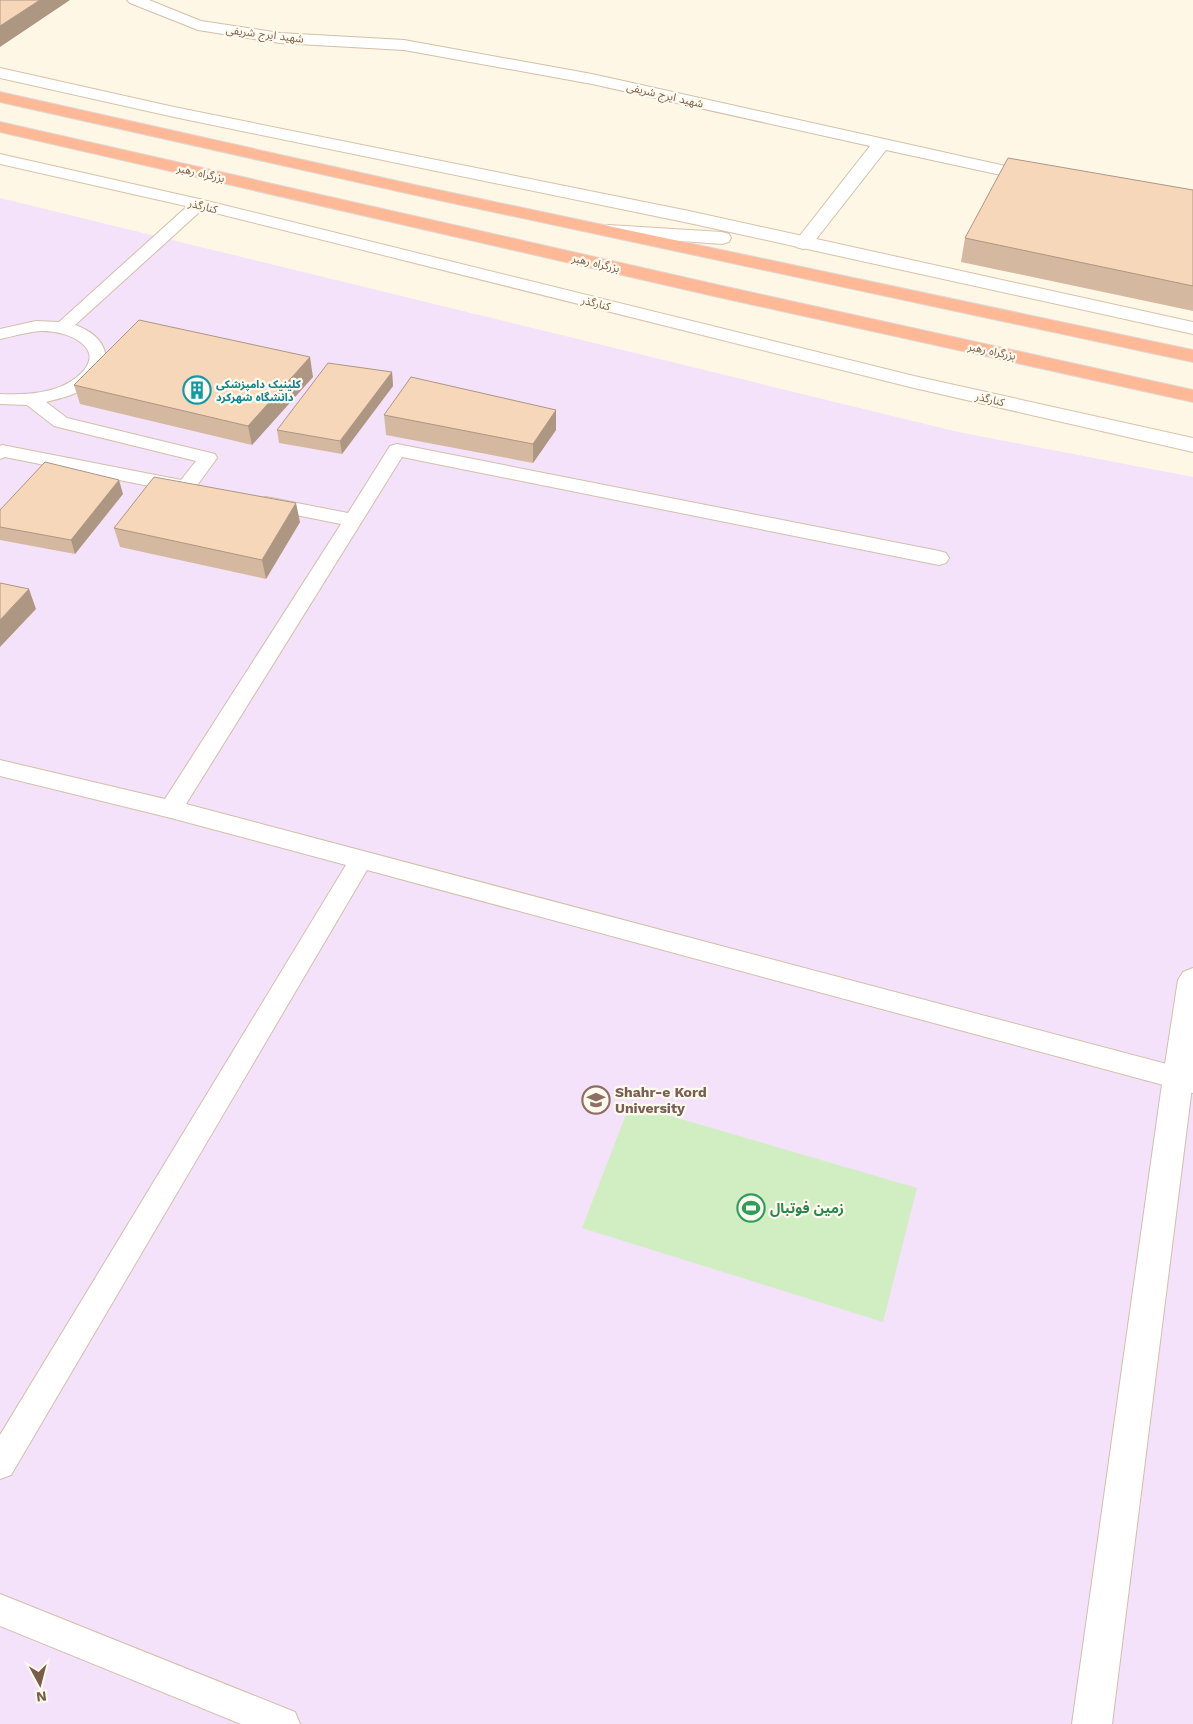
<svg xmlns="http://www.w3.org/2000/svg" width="1193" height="1724" font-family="'Work Sans','Noto Sans Arabic',sans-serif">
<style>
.education{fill:#f4e2fb}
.green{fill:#d1eec2}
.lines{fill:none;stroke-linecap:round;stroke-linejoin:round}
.lane-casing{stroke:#d2bfa9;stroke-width:2}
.street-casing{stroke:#d2bfa9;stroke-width:2}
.secondary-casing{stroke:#d8c1a9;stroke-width:2}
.highway-casing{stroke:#dfd8d3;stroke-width:2}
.lane{fill:#fff;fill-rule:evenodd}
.street{fill:#fff;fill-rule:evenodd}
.secondary{fill:#fff;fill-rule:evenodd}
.highway{fill:#ffb996;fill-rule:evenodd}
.wall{fill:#d4b9a0}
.shaded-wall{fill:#ad9682}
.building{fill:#f7d7ba;stroke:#ad9682}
.labels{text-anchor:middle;stroke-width:4.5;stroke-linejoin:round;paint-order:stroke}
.far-street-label{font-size:11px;fill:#7b5d47;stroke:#fffaee}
.far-culture-label{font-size:11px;font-weight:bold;fill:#0d838f;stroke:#fffaee;text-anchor:start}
.education-label{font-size:14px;font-weight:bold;fill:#785e54;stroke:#fffaee;text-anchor:start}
.leisure-label{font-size:14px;font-weight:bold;fill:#27864d;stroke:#fffaee;text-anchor:start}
</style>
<rect width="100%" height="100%" fill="#fff7e6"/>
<!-- education -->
<path class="education" d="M0,198L958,432L1193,477V1724H0Z"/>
<!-- green -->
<path class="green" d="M630,1104L917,1188L883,1322L582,1228Z"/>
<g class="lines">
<!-- lane casing -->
<g class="lane-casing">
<path id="lane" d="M199,199L205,201L207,204L205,207L75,325C106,336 118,362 89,385C77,395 61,398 46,402L67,418L215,454L217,458L193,491L184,493L5,457L0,459V446L2,445L181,480L196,461L54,426L27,405L0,404V394C25,395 56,394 77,377C111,349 68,330 41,331C27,332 14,336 0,339V329L36,321L59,322L193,201Z
M397,444L939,551L946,553L949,558L946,563L939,565L402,457L186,804L1193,1071V1093L367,870L11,1475L0,1479V1435L346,865L171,818L0,776V760L165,799L341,524L266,509L259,507L256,503L259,499L266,497L348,513L390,446Z
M0,1594L295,1712L300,1724H241L0,1626Z"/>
</g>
<!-- street casing -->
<g class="street-casing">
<path id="street" d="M127,0H149L201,21L280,33L404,40L592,74L1037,173L1043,174L1046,178L1043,182L1037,183L886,150L810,247L803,249L796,247L794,243L870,146L592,84L404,50L280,43L198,30L130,3Z
M1193,968V1079L1112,1724H1072L1163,1077L1178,980L1183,972Z"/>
</g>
<!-- secondary casing -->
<g class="secondary-casing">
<path id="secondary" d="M0,68L174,107L689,211L1193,322V334L689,223L174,117L0,78Z
M0,154L199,199L914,376L1193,438V452L914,388L199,209L0,164Z
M609,225L722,232L729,234L731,238L729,242L722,244L602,235L600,231L602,227Z"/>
</g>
<!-- highway casing -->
<g class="highway-casing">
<path id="highway" d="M0,92L415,185L1193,350V362L415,195L0,102Z
M0,122L718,285L1193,390V402L718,297L0,132Z"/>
</g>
<!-- lane -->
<use href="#lane" class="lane"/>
<!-- street -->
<use href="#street" class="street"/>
<!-- secondary -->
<use href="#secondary" class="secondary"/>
<!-- highway -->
<use href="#highway" class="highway"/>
</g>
<!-- wall -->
<path class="wall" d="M1193,190V311L961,262L965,238Z
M392,372L393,386L342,454L279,443L277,430Z
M313,377L252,445L80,404L74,385Z
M384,415L556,430L533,463L386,435Z
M123,494L75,554L0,540V510Z
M300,522L266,579L120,547L114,528Z"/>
<!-- shaded-wall -->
<path class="shaded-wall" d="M40,0H70L0,47V26Z
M310,357L313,377L252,445L248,426Z
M392,372L393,386L342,454L340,441Z
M556,410V430L533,463V444Z
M119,480L123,494L75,554L71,540Z
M296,503L300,522L266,579L262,560Z
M29,589L36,609L0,647V620Z"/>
<!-- building -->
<path class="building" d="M0,0H40L0,26Z
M1008,158L1193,190V286L965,238Z
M139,320L310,357L248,426L74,385Z
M328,363L392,372L340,441L277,430Z
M411,377L556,410L533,444L384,415Z
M45,462L119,480L71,540L0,527V510Z
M154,477L296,503L262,560L114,528Z
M0,583L29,589L0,620Z"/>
<!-- icons -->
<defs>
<g id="building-ring" transform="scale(1.4375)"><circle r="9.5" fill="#fffaee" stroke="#0f9aa8" stroke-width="1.5"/><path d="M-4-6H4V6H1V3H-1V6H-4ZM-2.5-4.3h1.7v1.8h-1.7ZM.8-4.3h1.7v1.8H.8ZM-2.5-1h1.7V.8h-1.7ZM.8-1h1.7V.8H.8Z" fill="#0f9aa8"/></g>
<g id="university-ring" transform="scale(1.4375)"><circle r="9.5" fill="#fffaee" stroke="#8d6e63" stroke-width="1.5"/><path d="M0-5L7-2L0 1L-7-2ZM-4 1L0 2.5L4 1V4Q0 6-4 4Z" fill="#8d6e63"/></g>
<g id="stadium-ring" transform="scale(1.4375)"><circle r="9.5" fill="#fffaee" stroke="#2e9e5b" stroke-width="1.5"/><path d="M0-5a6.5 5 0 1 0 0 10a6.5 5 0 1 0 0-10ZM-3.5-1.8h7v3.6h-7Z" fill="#2e9e5b"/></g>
</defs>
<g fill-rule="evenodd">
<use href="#building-ring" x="197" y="390"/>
<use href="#university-ring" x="596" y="1100"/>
<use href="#stadium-ring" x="751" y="1208"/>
</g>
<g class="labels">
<!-- far-street labels -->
<g class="far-street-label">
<text transform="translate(265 34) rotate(7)" y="4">شهید ایرج شریفی</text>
<text transform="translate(665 95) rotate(13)" y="4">شهید ایرج شریفی</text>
<text transform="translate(201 173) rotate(13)" y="4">بزرگراه رهبر</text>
<text transform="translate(203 206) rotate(14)" y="4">کنارگذر</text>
<text transform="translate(596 263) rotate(13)" y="4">بزرگراه رهبر</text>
<text transform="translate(596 303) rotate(14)" y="4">کنارگذر</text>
<text transform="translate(992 351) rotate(12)" y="4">بزرگراه رهبر</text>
<text transform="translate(990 399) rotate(13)" y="4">کنارگذر</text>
</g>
<!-- far-culture labels -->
<g class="far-culture-label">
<text x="216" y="388">کلینیک دامپزشکی<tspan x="216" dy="13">دانشگاه شهرکرد</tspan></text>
</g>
<!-- education labels -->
<g class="education-label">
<text x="615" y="1097">Shahr-e Kord<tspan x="615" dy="16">University</tspan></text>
</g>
<!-- leisure labels -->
<g class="leisure-label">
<text x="770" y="1213">زمین فوتبال</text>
</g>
</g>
<!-- north arrow -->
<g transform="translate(40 1684) rotate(173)" stroke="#fffaee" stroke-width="4" paint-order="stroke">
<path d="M0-4L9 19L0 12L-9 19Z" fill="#7b5d47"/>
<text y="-8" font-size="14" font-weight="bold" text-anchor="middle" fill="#7b5d47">N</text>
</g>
</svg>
